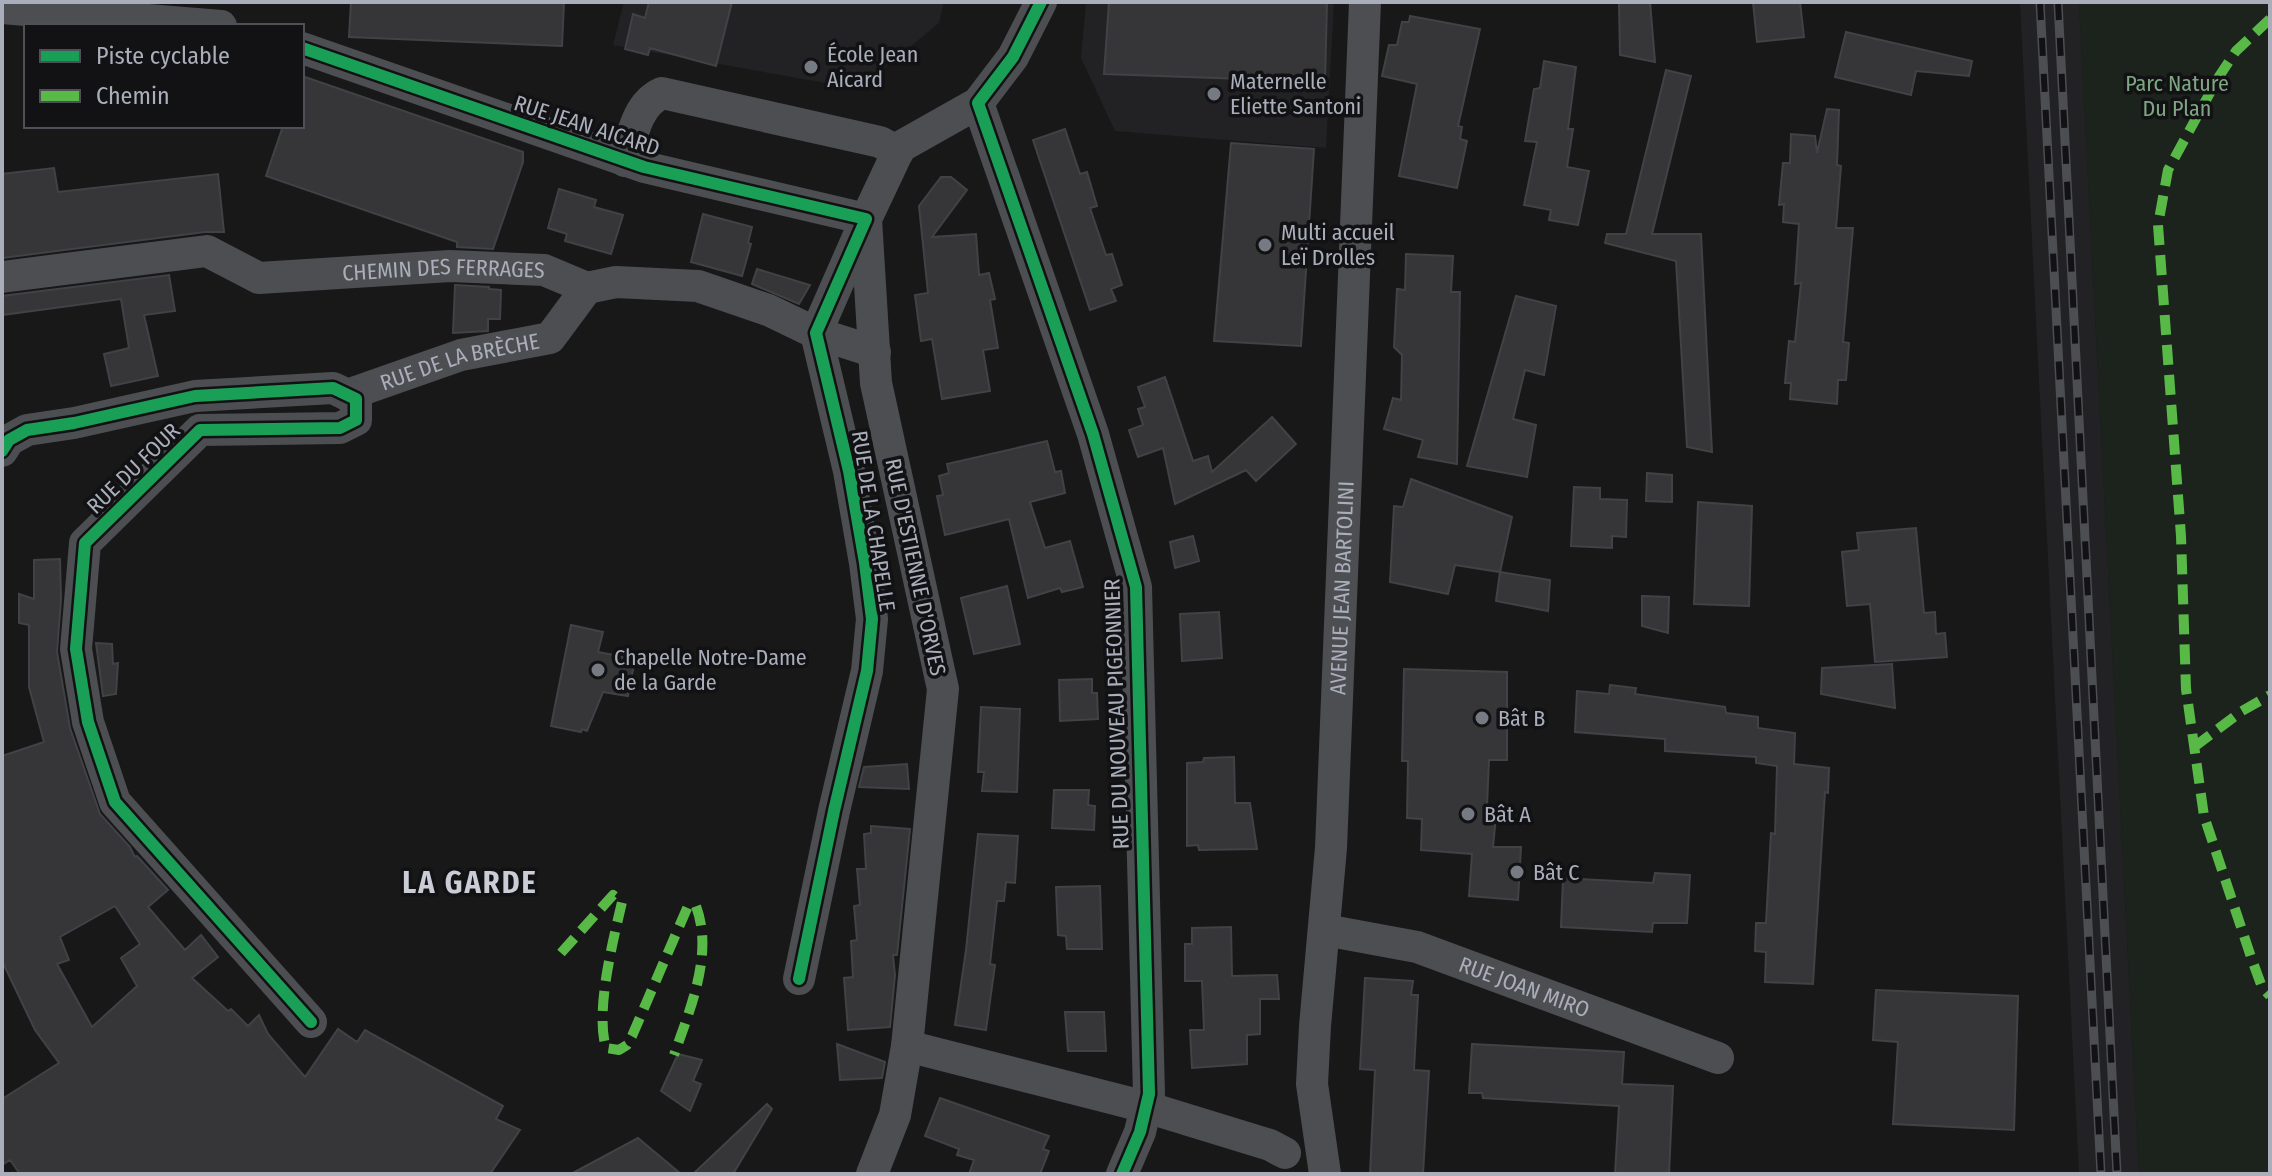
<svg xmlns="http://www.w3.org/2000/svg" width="2272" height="1176" font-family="'Fira Sans Condensed',sans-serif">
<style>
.built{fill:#222225}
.green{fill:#1c231d}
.building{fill:#363638;stroke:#414245;stroke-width:2;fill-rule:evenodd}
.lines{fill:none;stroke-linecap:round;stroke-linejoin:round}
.minor{stroke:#4c4e52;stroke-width:32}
.rail-casing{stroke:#4c4e51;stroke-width:9}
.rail{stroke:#121215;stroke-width:6;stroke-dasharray:18;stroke-linecap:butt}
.quiet{stroke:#58b947;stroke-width:10;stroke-dasharray:20 10;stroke-linecap:butt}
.cycleway-casing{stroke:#121215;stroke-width:17}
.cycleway{stroke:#1a9f57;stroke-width:12}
.poi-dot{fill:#767a82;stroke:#121215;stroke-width:3}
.labels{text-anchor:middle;stroke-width:7;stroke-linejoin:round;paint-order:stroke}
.poi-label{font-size:22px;fill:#a9aeba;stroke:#121215;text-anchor:start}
.park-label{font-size:22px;fill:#7fa682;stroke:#121215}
.street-label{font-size:22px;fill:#a9aeba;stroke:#121215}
.district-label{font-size:30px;font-weight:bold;letter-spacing:2px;fill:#cacdd6;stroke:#121215}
</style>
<rect width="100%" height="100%" fill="#181819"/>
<!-- built -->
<path class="built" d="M624,2H944L939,23L859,89L613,45Z
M1086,2H1334L1326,148L1115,131L1081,58Z
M2020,2H2079L2139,1174H2079Z"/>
<!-- green -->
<path class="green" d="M2079,2H2270V1174H2139Z"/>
<!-- building -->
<path class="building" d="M351,2H564L562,46L349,37Z
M649,2H732L716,66L650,48L648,55L625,49L633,14L645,18Z
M1109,2H1327L1325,82L1104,74Z
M1619,2H1650L1655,62L1620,55Z
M1753,2H1800L1804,37L1757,42Z
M1410,16L1480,29L1458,126L1462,127L1460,139L1467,141L1457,188L1399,176L1417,84L1382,76L1389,45H1397L1402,22H1409Z
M1846,32L1972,61L1969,76L1916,71L1911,95L1835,77Z
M1544,61L1576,67L1568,129H1573L1567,167L1589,171L1578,225L1549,220L1551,210L1524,205L1537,142L1525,141L1534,89L1540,88Z
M1666,70L1691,76L1652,234H1701L1712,452L1687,447L1676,261L1605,243L1607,234H1626Z
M302,76L523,152V162L493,249L457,247V242L266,176L283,126H302Z
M1827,109L1839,110L1837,165L1841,166L1836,228H1853L1843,342L1849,343L1846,380H1838L1837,404L1790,399L1791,383H1785L1789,341L1795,342L1801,283L1795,284L1799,224L1783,222L1784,204L1779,205L1783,163H1790L1791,134L1815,136L1817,153Z
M1065,129L1080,174L1087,172L1097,206L1090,208L1106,255L1112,254L1122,285L1111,289L1116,301L1090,310L1033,140Z
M1231,143L1314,149L1301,346L1214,341Z
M54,168L58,192L218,174L224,232H205L2,258V174Z
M941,177H951L967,190L932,237L976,234L979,275L989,273L995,299L990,300L998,348L983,350L990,391L942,399L932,339L921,341L915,295L928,293L919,206Z
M559,189L596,200L594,207L623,215L611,254L565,241L567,234L548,228Z
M703,214L752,227L748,243L751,244L742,276L691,262Z
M1406,254L1453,256L1451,292H1460L1457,464L1418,457L1423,440L1384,429L1393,398L1401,400L1402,355L1394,347L1397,289L1405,290Z
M757,269L810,285L799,304L752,284Z
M169,275L175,311L144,315L158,376L111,386L104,354L129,348L121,299L2,315V296Z
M455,285L489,287V289L501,290L500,319H488V331L453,333Z
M1516,296L1556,306L1544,375L1525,370L1513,419L1536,425L1527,477L1467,466Z
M1165,377L1193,461L1208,456L1212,472L1272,417L1296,444L1256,481L1246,470L1175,504L1163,448L1138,457L1129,430L1143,425L1138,409L1145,407L1138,387Z
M1047,441L1055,472L1061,471L1065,493L1030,502L1045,548L1070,541L1083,587L1062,592L1060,588L1028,598L1009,519L945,535L937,496L943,495L939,476L949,473L947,464Z
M1647,473L1672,475V502L1646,501Z
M1411,479L1512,517L1500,572L1455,565L1448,594L1390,582L1394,506L1403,507Z
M1574,487L1600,488V499L1627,500L1626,537L1612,536V548L1571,546Z
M1698,502L1752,506L1749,606L1694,604Z
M1916,528L1924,613L1935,612L1936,634L1945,633L1947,657L1875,662L1870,604L1847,606L1842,552L1859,550L1857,533Z
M1193,536L1199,561L1175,568L1170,542Z
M60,559L61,599L57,652L70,728L100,814L130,847L135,857L137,856L168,890L148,907L185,950L201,935L218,957L192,978L228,1011L231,1009L248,1026L259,1015L268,1034L305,1077L338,1029L357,1042L365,1030L503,1106L496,1119L520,1130L490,1174H20L10,1160L2,1165V1099L59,1063L35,1030L2,961V756L44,742L29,687V625L19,623V594L34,599V560ZM115,906L140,944L121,958L137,986L92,1027L57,964L69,960L60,937Z
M1500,572L1550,580L1548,611L1496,601Z
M1007,586L1020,644L974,654L961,598Z
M1642,596L1669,597L1668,633L1642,626Z
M1219,612L1222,658L1182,661L1180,614Z
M571,625L603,632L598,652L635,659L628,696L603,692L587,731L582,729L581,732L551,726Z
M96,643L112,644L113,664L118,663L116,694L103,696Z
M1892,664L1895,708L1821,694L1822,668Z
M1404,669L1507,672V760H1489L1487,806H1497L1493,847H1521L1518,900L1469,896L1472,854L1421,850L1422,819L1407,818L1408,761H1402Z
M1092,679V693H1097L1098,719L1060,721L1059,680Z
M1610,685L1636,688L1635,694L1725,707L1726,713L1758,717V728L1795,733L1794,764L1829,768L1828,793L1825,792L1813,984L1765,982L1766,952L1755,951L1756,923H1766L1771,833L1775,834L1777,766L1756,763V757L1665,751V739L1575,732L1577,691L1609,694Z
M981,707L1020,709L1017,792L982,791L984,772H978Z
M1234,757L1235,803H1250L1257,849L1199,850L1198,845L1187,846V763L1203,762L1204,758Z
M907,764L909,789L859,787L864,767Z
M1054,790H1089L1088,805L1095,806L1094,830L1052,828Z
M871,826L910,829L897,955H893L895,975L890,1027L848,1030L844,978L853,977L851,941L857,940L854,906L860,905L857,869H866L864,834L871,833Z
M978,834L1018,836L1015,883L1006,882L1004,901H997L990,964L995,965L986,1030L955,1025L966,950Z
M1655,873L1690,875L1687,923H1653L1652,932L1561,927L1563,878L1653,883Z
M1100,886L1102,949H1067L1066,936L1058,935L1056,887Z
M1231,927L1232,976L1277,975L1279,999H1260V1034L1247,1035V1064L1192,1068L1190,1030H1204L1202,981H1185V944H1192V928Z
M1365,978L1413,981L1411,995H1418L1414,1070L1429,1071L1423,1174H1370L1375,1070L1360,1069Z
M1876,990L2018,996L2014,1130L1893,1124L1898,1042L1873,1040Z
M1065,1012H1104L1106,1051H1068Z
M837,1044L885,1062L882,1078L840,1080Z
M1472,1044L1624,1052L1622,1084L1673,1086L1669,1174H1615L1619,1106L1483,1098L1482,1093H1469Z
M678,1054L702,1060L693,1081L701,1084L690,1111L661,1091Z
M940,1098L1049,1136L1043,1149L1049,1151L1040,1174H969L974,1160L957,1155L959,1149L925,1136Z
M767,1104L772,1109L733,1174H693Z
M638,1138L681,1174H571Z"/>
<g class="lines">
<!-- minor -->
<g class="minor">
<path d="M2,8L221,26"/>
<path d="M302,48L644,167L866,219L816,333L849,471L865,563L872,619L867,671L834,811L799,979"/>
<path d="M978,103L1093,434L1136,587L1149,1094L1140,1132L1122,1174"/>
<path d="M625,161C632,136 637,104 662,93L880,142L898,152"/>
<path id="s1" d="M2,277L207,251L259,278L450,266L544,270L587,288L616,282L698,286L768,310L816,333L875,352"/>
<path id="s2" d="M347,395L461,355L550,338L587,288"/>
<path d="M2,451L9,440L27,430L74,423L195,396L333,388L356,399V420L340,428L200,430L85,543L76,649L88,722L115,802L311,1022"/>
<path id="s3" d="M1325,930L1417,947L1718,1058"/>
<path d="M907,1046L1146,1107L1270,1145L1285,1153"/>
<path d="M872,1174L895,1115L907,1046L943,689L876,383L866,219L900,147L978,103L1013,57L1041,2"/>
<path id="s4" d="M1325,1174L1312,1084L1315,1026L1331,848L1365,2"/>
</g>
<!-- rail casing -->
<g class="rail-casing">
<path id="rail" d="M2040,2L2101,1174
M2058,2L2117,1174"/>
</g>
<!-- rail -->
<use href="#rail" class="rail"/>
<!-- quiet -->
<path class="quiet" d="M2270,19L2236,51L2218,78L2168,170L2158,225L2181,536L2186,689L2204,816L2251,957L2262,987L2270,996
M2194,747L2242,711L2270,695
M561,953L613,895L622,902C613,941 595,1011 606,1048L619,1050L627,1045L632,1036L688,906H696C714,954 690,1009 674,1055"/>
<!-- cycleway casing -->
<g class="cycleway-casing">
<path id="cycleway" d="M1041,2L1013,57L978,103L1093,434L1136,587L1149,1094L1140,1132L1122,1174
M302,48L644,167L866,219L816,333L849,471L865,563L872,619L867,671L834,811L799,979
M2,451L9,440L27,430L74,423L195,396L333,388L356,399V420L340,428L200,430L85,543L76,649L88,722L115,802L311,1022"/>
</g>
<!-- cycleway -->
<use href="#cycleway" class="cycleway"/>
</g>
<!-- markers -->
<g class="poi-dot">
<circle cx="811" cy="67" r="8"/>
<circle cx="1214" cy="94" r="8"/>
<circle cx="1265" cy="245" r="8"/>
<circle cx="598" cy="670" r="8"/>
<circle cx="1482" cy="718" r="8"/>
<circle cx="1468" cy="814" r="8"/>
<circle cx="1517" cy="872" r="8"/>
</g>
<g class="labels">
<!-- poi labels -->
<g class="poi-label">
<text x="827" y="62">École Jean<tspan x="827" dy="25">Aicard</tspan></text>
<text x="1230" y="89">Maternelle<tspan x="1230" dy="25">Eliette Santoni</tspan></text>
<text x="1281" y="240">Multi accueil<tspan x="1281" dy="25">Leï Drolles</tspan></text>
<text x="614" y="665">Chapelle Notre-Dame<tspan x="614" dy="25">de la Garde</tspan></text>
<text x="1498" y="726">Bât B</text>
<text x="1484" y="822">Bât A</text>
<text x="1533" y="880">Bât C</text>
</g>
<!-- park labels -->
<g class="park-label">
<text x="2177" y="91">Parc Nature<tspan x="2177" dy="25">Du Plan</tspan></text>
</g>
<!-- street labels -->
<g class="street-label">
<text transform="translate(587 125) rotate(18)" y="8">RUE JEAN AICARD</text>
<text dy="8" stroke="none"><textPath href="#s1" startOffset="450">CHEMIN DES FERRAGES</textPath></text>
<text dy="8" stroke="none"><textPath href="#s2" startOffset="118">RUE DE LA BRÈCHE</textPath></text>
<text transform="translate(133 468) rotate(-44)" y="8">RUE DU FOUR</text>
<text transform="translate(874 521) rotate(81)" y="8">RUE DE LA CHAPELLE</text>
<text transform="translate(916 567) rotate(78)" y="8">RUE D'ESTIENNE D'ORVES</text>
<text dy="8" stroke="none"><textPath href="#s4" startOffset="588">AVENUE JEAN BARTOLINI</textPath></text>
<text transform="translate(1116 714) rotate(-92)" y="8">RUE DU NOUVEAU PIGEONNIER</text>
<text dy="8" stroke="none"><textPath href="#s3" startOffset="208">RUE JOAN MIRO</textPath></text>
</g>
<!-- district labels -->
<g class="district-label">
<text x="470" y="893">LA GARDE</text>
</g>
</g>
<!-- border -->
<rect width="2272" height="1176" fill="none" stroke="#a9aeba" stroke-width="8"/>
<!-- legend -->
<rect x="24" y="24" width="280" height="104" fill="#121215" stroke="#4e5057" stroke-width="2"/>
<rect x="40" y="50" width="40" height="12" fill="#1a9f57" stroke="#4e5057" stroke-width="2"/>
<text x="96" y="64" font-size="24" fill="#a9aeba">Piste cyclable</text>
<rect x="40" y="90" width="40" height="12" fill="#58b947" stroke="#4e5057" stroke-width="2"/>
<text x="96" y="104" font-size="24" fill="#a9aeba">Chemin</text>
</svg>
